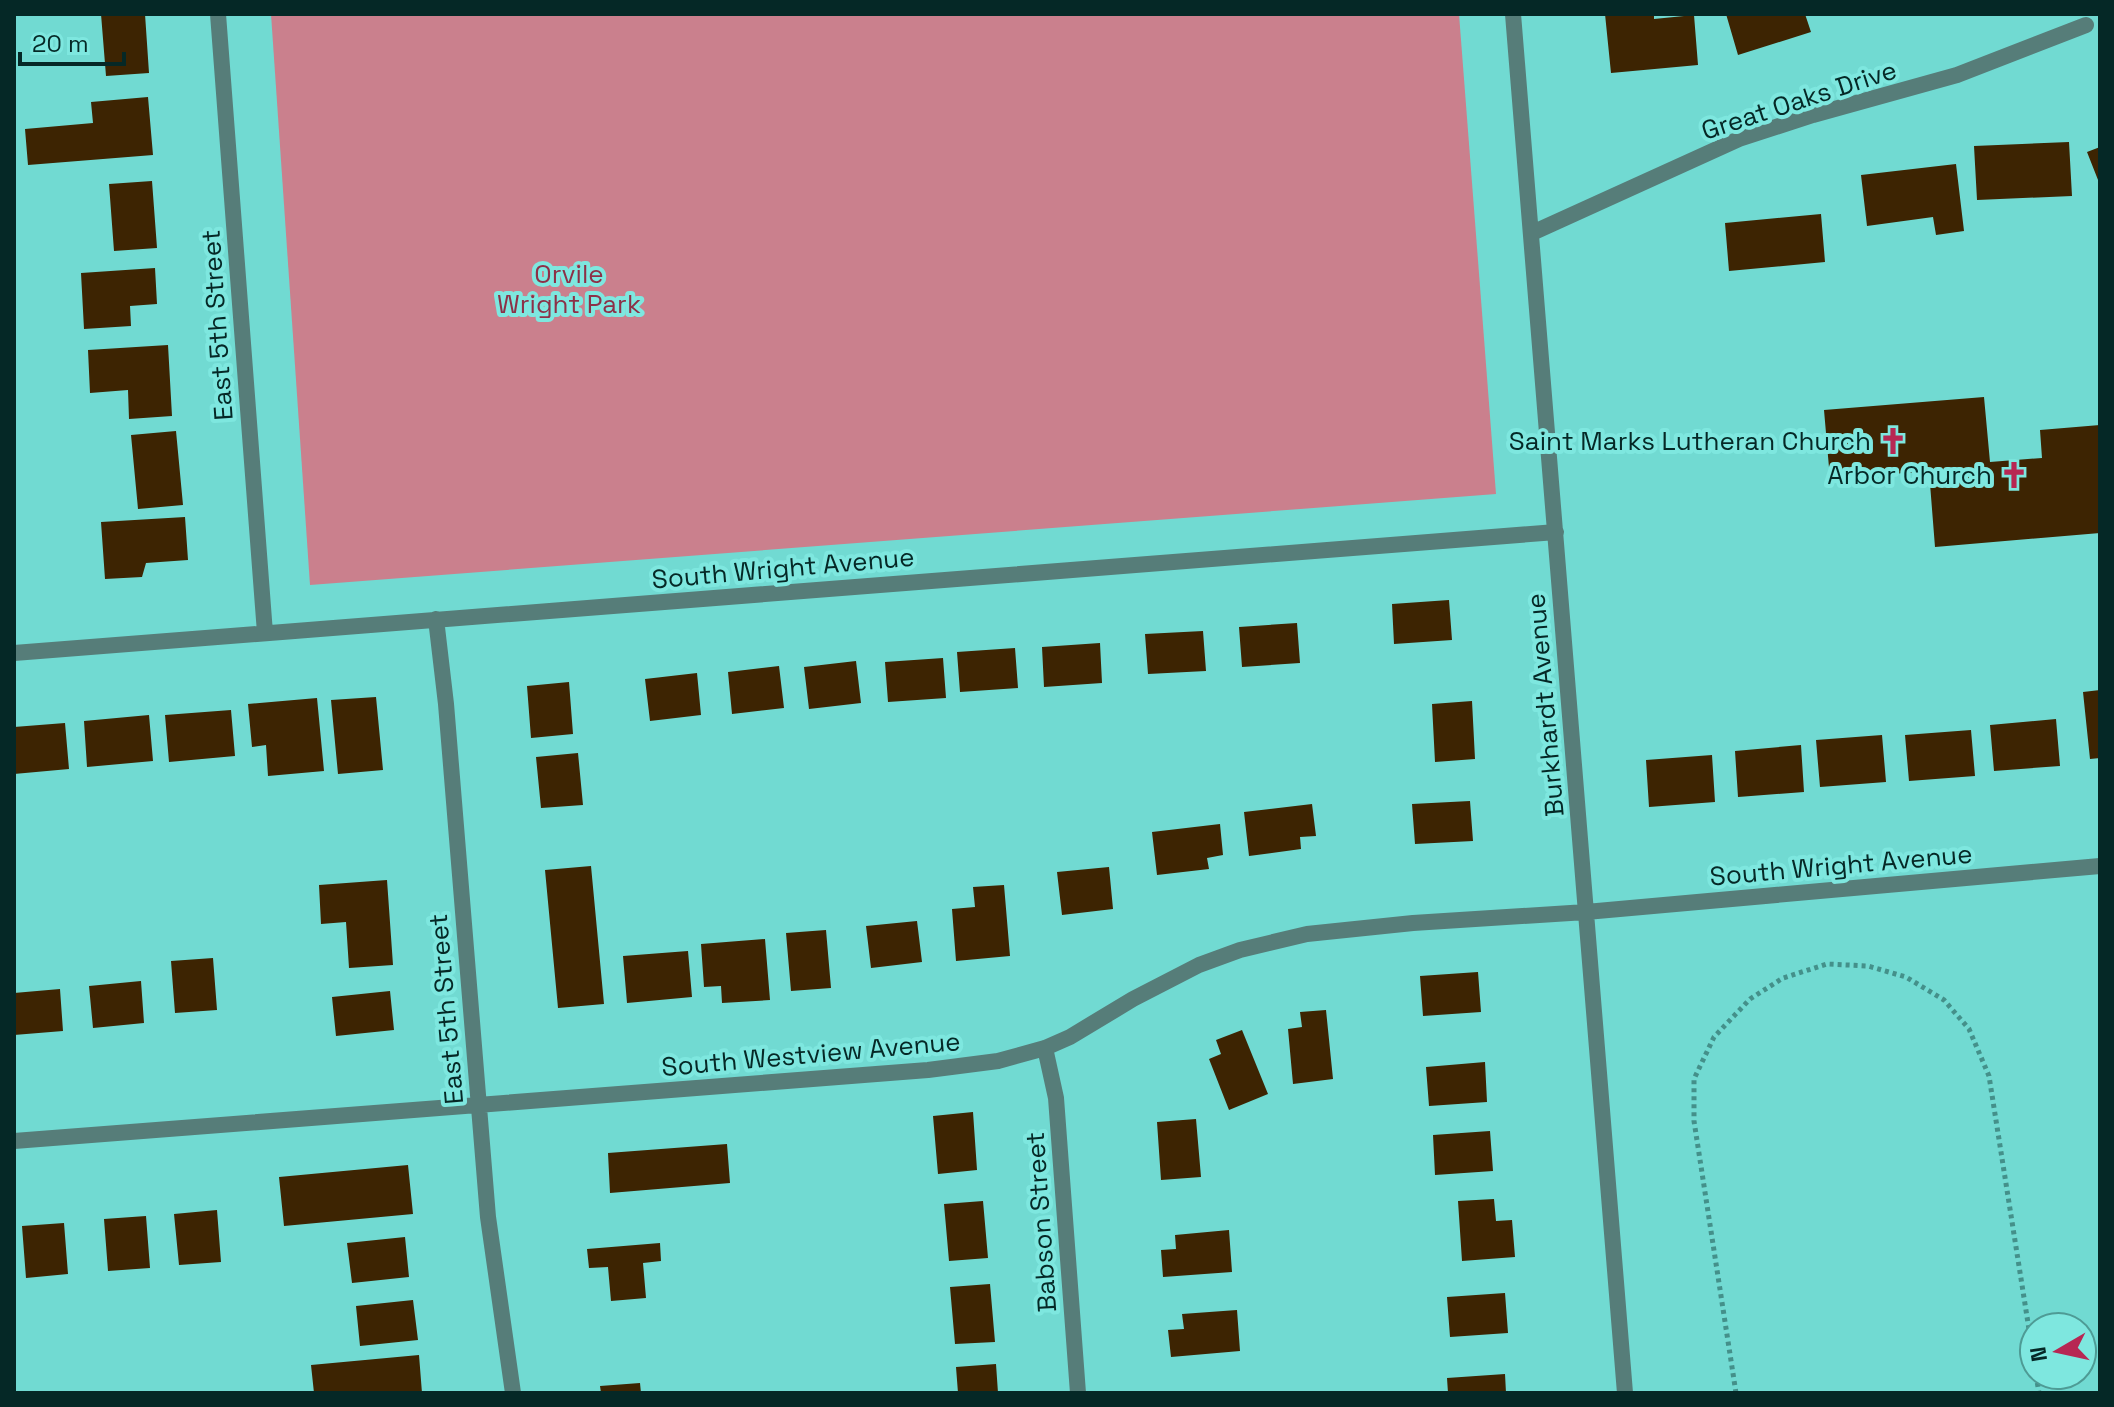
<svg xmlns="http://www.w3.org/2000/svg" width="2114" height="1407" font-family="'Space Grotesk',sans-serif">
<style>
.green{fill:#ca808d}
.building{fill:#3d2402}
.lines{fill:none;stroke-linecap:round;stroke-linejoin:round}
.path{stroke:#44908a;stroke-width:5;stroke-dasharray:4 4;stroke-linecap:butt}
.minor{stroke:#567d79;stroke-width:16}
.labels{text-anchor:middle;stroke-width:8;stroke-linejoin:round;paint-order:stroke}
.street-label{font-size:26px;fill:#052826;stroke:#7ee7df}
.park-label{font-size:26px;fill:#8d3047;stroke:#7ee7df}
.poi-label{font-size:26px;fill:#052826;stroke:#7ee7df;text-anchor:end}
</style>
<rect width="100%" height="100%" fill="#71dad2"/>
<!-- green -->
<path class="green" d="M271,14H1459L1496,494L310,585Z"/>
<!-- building -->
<path class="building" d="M101,14H145L149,73L106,76Z
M1605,14H1654V19L1694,15L1698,65L1611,73Z
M1726,14H1805L1811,32L1738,55Z
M148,97L153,155L28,165L25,129L93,123L91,102Z
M2069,142L2072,196L1977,200L1974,146Z
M2100,147V185L2087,152Z
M1956,164L1964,231L1936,235L1933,217L1867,226L1861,175Z
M152,181L157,248L114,251L109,184Z
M1821,214L1825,262L1729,271L1725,223Z
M155,268L157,304L130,306L131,326L84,329L81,273Z
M168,345L172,416L129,419L128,390L90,393L88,350Z
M1984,397L1990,462L2042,458L2040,430L2100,425V533L1935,547L1929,471L1830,479L1824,410Z
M176,431L183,505L138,509L131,435Z
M185,517L188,560L146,563L142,577L105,579L101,522Z
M1449,600L1452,640L1394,644L1392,604Z
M1297,623L1300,663L1242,667L1239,627Z
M1203,631L1206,671L1148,674L1145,634Z
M1100,643L1102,683L1044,687L1042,647Z
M1015,648L1018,688L960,692L957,652Z
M943,658L946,698L888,702L885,662Z
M856,661L861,703L809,709L804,667Z
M779,666L784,708L732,714L728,672Z
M697,673L701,715L650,721L645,679Z
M569,682L573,734L531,738L527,686Z
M2100,690V758L2090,759L2083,692Z
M376,697L383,770L338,774L331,700Z
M317,698L324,771L268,776L266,745L252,747L248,704Z
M1472,701L1475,759L1435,762L1432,704Z
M231,710L235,756L169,762L165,715Z
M149,715L153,761L87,767L84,721Z
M2056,719L2060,766L1994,771L1990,725Z
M65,723L69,769L14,774V727Z
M1971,730L1975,776L1909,781L1905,735Z
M1882,735L1886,782L1820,787L1816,740Z
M1801,745L1804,792L1738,797L1735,751Z
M578,753L583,805L541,808L536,757Z
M1712,755L1715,802L1649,807L1646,760Z
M1470,801L1473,841L1415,844L1412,804Z
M1312,804L1316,836L1300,837L1301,849L1249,856L1244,812Z
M1220,824L1223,855L1207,858L1209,869L1157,875L1152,832Z
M591,866L604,1004L558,1008L545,870Z
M1109,867L1113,909L1062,915L1057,872Z
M387,880L393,965L349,968L346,922L321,924L319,885Z
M1004,885L1010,956L956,961L952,909L975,907L973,887Z
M917,921L922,962L871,968L866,926Z
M826,930L831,988L791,991L786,933Z
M765,939L770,1000L722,1003L721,986L704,987L701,944Z
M688,951L692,997L627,1003L623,956Z
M213,958L217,1010L175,1013L171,961Z
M1478,972L1481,1012L1423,1016L1420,976Z
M141,981L144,1023L93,1028L89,986Z
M60,989L63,1031L14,1035V993Z
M390,991L394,1030L336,1036L332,997Z
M1326,1010L1333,1079L1293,1084L1288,1029L1302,1027L1300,1012Z
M1242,1030L1268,1094L1229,1110L1209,1059L1221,1054L1216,1040Z
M1485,1062L1487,1102L1429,1106L1426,1067Z
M973,1112L977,1170L938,1174L933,1116Z
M1196,1119L1201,1177L1161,1180L1157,1122Z
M1490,1131L1493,1171L1435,1175L1433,1135Z
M727,1144L730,1183L610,1193L608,1153Z
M408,1165L413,1214L284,1226L279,1177Z
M1494,1199L1496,1221L1512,1220L1515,1257L1462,1261L1458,1201Z
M983,1201L988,1258L949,1261L944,1204Z
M217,1210L221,1262L179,1265L174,1214Z
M146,1216L150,1268L108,1271L104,1219Z
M64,1223L68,1274L26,1278L22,1226Z
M1229,1230L1232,1272L1163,1277L1161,1250L1176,1249L1175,1235Z
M405,1237L409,1277L352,1283L347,1243Z
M660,1243L661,1261L643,1263L646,1298L611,1301L608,1267L589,1268L587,1249Z
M990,1284L995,1342L955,1344L950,1287Z
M1505,1293L1508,1333L1450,1337L1447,1297Z
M413,1300L418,1340L360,1346L356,1306Z
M1237,1310L1240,1351L1171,1357L1168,1330L1184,1329L1182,1314Z
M419,1355L422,1393H314L311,1365Z
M996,1364L998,1393H958L956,1367Z
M1505,1374L1506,1393H1448L1447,1378Z
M640,1383L641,1393H601L600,1386Z"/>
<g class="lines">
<!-- path -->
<path class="path" d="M2036,1375L2039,1393
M1736,1393L1694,1121V1079L1714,1037L1750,999L1783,978L1827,964L1868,966L1906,977L1944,1000L1969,1029L1989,1076L2034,1361"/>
<!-- minor -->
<path class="minor" d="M218,14L265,633
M1513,14L1625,1393
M1532,233L1739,139L1813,115L1957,75L2086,25
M436,619L446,704L488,1217L513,1393
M14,653L1556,532
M1045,1048L1056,1098L1078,1393
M14,1141L928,1070L998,1061L1045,1048L1070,1037L1133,999L1199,965L1240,950L1307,934L1413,923L1586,912L2100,866"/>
</g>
<!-- icons -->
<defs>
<g id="church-bare" transform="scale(2.16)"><path d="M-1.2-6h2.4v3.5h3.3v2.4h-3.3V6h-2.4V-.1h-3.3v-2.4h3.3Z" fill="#b72753" stroke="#7ee7df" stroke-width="2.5" paint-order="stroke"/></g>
</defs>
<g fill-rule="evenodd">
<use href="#church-bare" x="1893" y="441"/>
<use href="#church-bare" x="2014" y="475"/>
</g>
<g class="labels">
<!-- street labels -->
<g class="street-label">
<text transform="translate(1799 100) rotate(-18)" y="9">Great Oaks Drive</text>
<text transform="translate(217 325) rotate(-94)" y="9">East 5th Street</text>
<text transform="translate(783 568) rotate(-5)" y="9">South Wright Avenue</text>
<text transform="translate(1545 705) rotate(-95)" y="9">Burkhardt Avenue</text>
<text transform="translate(1841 865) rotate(-5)" y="9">South Wright Avenue</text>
<text transform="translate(446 1009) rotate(-95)" y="9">East 5th Street</text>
<text transform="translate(811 1054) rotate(-5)" y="9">South Westview Avenue</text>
<text transform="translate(1041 1222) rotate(-94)" y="9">Babson Street</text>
</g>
<!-- park labels -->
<g class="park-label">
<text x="569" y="283">Orvile<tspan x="569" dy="30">Wright Park</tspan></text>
</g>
<!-- poi labels -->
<g class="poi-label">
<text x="1871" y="450">Saint Marks Lutheran Church</text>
<text x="1992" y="484">Arbor Church</text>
</g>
</g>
<!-- border -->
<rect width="2114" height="1407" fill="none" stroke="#052826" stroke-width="32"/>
<!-- north arrow -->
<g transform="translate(2058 1351) rotate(261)"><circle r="38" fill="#7ee7df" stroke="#4e9b95" stroke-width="2"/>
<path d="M0-6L14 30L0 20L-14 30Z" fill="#b72753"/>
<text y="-12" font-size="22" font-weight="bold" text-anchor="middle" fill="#052826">N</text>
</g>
<!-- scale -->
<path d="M20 52v12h104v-12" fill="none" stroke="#052826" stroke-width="4"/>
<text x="32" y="52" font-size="24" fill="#052826" stroke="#7ee7df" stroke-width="6" paint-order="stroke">20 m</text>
</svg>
